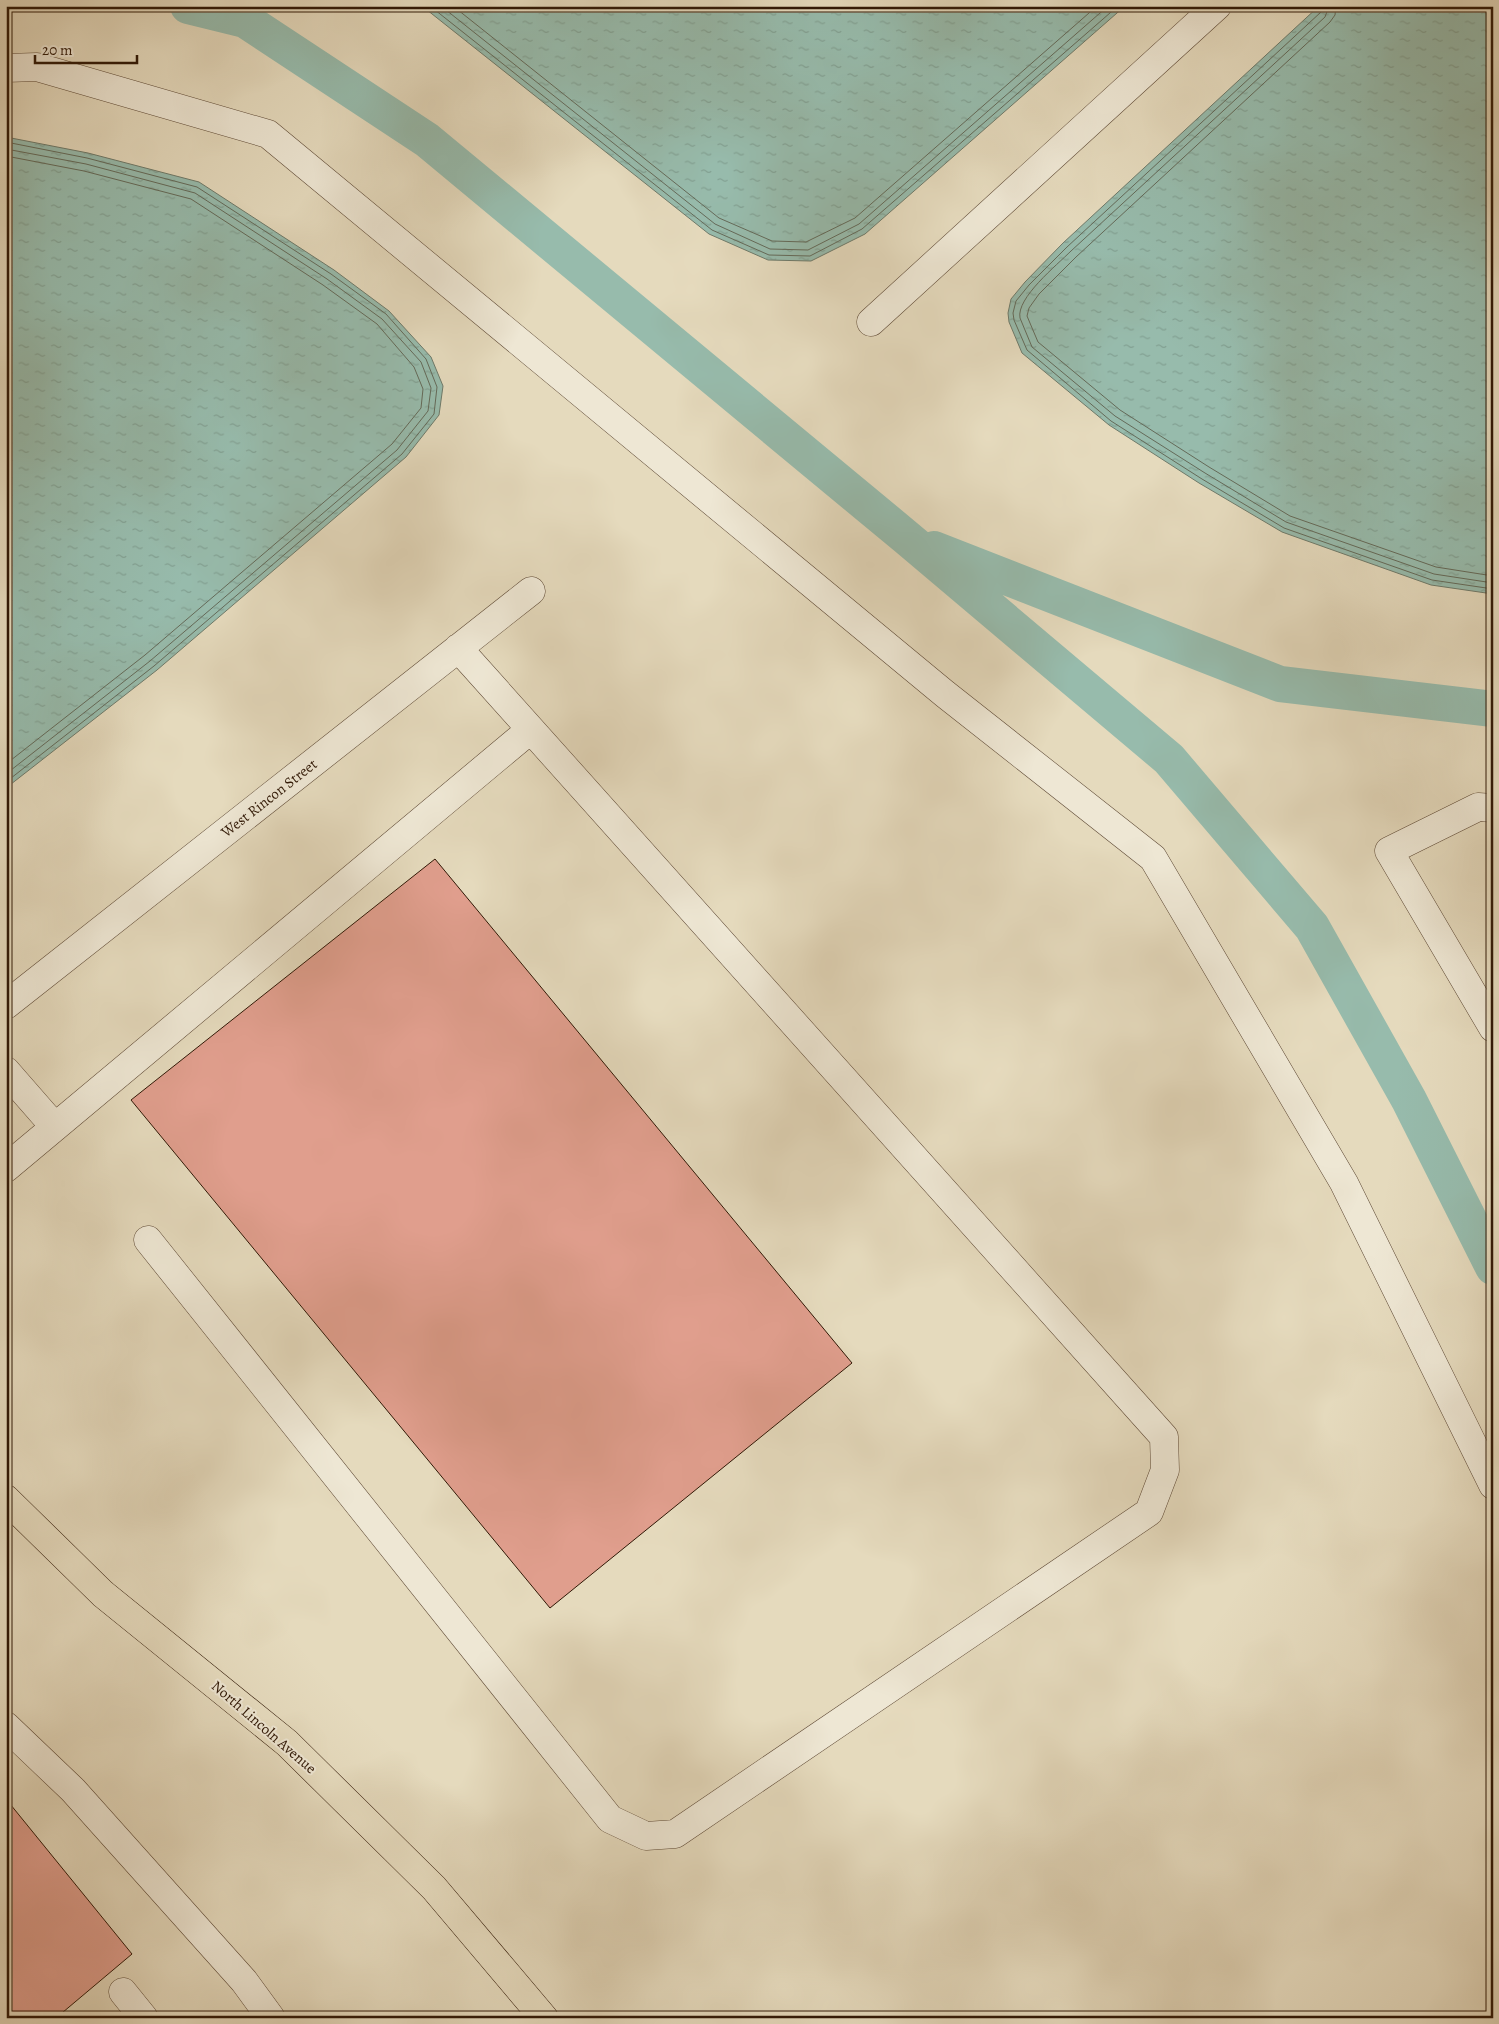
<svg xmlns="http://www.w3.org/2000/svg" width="1499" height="2024" font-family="Alegreya,serif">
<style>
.water{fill:url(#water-ripples);stroke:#6e7a6a}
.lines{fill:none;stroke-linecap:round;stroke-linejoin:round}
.shore{stroke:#646a59;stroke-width:1}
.canal{stroke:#97bbac;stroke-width:36}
.building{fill:#e09e8d;stroke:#301806}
.minor-casing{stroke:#5d4834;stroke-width:29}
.major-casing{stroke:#301806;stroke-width:29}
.minor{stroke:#eee7d4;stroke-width:28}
.major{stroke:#e5dabd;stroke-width:28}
.labels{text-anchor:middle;stroke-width:4;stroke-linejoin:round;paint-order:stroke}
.street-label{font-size:15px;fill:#301806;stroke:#eee7d4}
</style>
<defs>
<pattern id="water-ripples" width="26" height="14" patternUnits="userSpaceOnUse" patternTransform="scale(1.25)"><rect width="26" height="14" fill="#97bbac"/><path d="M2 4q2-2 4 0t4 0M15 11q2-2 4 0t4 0" fill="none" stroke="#82a092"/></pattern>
</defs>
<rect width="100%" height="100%" fill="#e5dabd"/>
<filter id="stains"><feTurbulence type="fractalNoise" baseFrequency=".004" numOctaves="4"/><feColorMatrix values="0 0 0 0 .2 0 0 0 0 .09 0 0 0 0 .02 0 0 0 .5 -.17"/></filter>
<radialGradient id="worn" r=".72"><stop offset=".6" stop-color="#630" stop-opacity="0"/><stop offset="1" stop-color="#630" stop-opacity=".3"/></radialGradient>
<!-- water -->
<path class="water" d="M422,6H1125L865,234L811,261L768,260L709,234Z
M1319,6H1493V594L1431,585L1282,532L1199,483L1109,425L1022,353L1009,322L1008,313L1011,299L1025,282L1063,243Z
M6,137L88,153L199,182L334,270L389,311L431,357L443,386L439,415L406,457L157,670L6,788Z"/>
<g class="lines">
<!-- shore -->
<path class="shore" d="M430,6L712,230L769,255L810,256L862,229L1118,6
M441,6L715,224L770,249L808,250L859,224L1108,6
M453,6L719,218L772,241L806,242L855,218L1097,6
M1322,6L1321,12L1067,247L1029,285L1016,301L1013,313L1014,320L1027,350L1111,421L1202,479L1284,528L1432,580L1493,589
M1329,6L1325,17L1071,251C1057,265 1016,298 1020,318L1032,347L1115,416L1205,473L1286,522L1434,574L1493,583
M1336,6L1335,15L1330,22L1076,257L1039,294L1029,308L1027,316L1038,342L1120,410L1209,467L1290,516L1436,567L1493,576
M6,142L87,158L197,187L331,274L386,314L426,359L437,387L434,414L402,454L154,666L6,782
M6,149L86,164L195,193L327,279L382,319L421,362L431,388L428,411L397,450L150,661L6,774
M6,156L84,171L191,199L323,285L377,324L414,367L423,389L421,408L392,444L145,655L6,764"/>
<!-- canal -->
<path class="canal" d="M188,6L245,20L427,140L907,538L1169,759L1312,927L1409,1100L1493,1267
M934,549L1280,684L1493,709"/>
</g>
<!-- building -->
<path class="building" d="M435,859L852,1363L550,1608L131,1100Z
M6,1799L132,1954L56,2018H6Z"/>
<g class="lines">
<!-- minor casing -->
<g class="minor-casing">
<path id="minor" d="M6,68L37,67L268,134L945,694L1153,858L1344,1183L1493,1485
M871,322L1217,6
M1493,808L1478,807L1389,851L1493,1028
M6,1005L531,591
M6,1071L54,1126
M6,1168L530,730
M148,1240L610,1819L646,1836L675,1834L1149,1512L1165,1470L1164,1437L458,648
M6,1726L73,1790L244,1981L271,2018
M123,1992L144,2018"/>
</g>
<!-- major casing -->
<g class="major-casing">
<path id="major" d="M6,1499L103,1594L287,1743L434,1888L544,2018"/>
</g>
<!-- minor -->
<use href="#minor" class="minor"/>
<!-- major -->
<use href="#major" class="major"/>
</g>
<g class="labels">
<!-- street labels -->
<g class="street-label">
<text transform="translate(269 798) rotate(-38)" y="5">West Rincon Street</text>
<text transform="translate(264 1727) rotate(41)" y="5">North Lincoln Avenue</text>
</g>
</g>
<!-- margin -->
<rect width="1499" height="2024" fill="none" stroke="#e5dabd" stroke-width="25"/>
<rect x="8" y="8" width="1484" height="2009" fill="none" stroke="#301806" stroke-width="2.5"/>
<rect x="12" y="12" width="1474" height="1999" fill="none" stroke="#301806"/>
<!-- scale -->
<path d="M35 55v8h102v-8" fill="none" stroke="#301806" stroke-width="2.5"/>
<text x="42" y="55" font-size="15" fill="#301806" stroke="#eee7d4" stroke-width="4" paint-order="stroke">20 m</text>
<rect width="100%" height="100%" filter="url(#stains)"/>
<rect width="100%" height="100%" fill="url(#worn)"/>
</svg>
